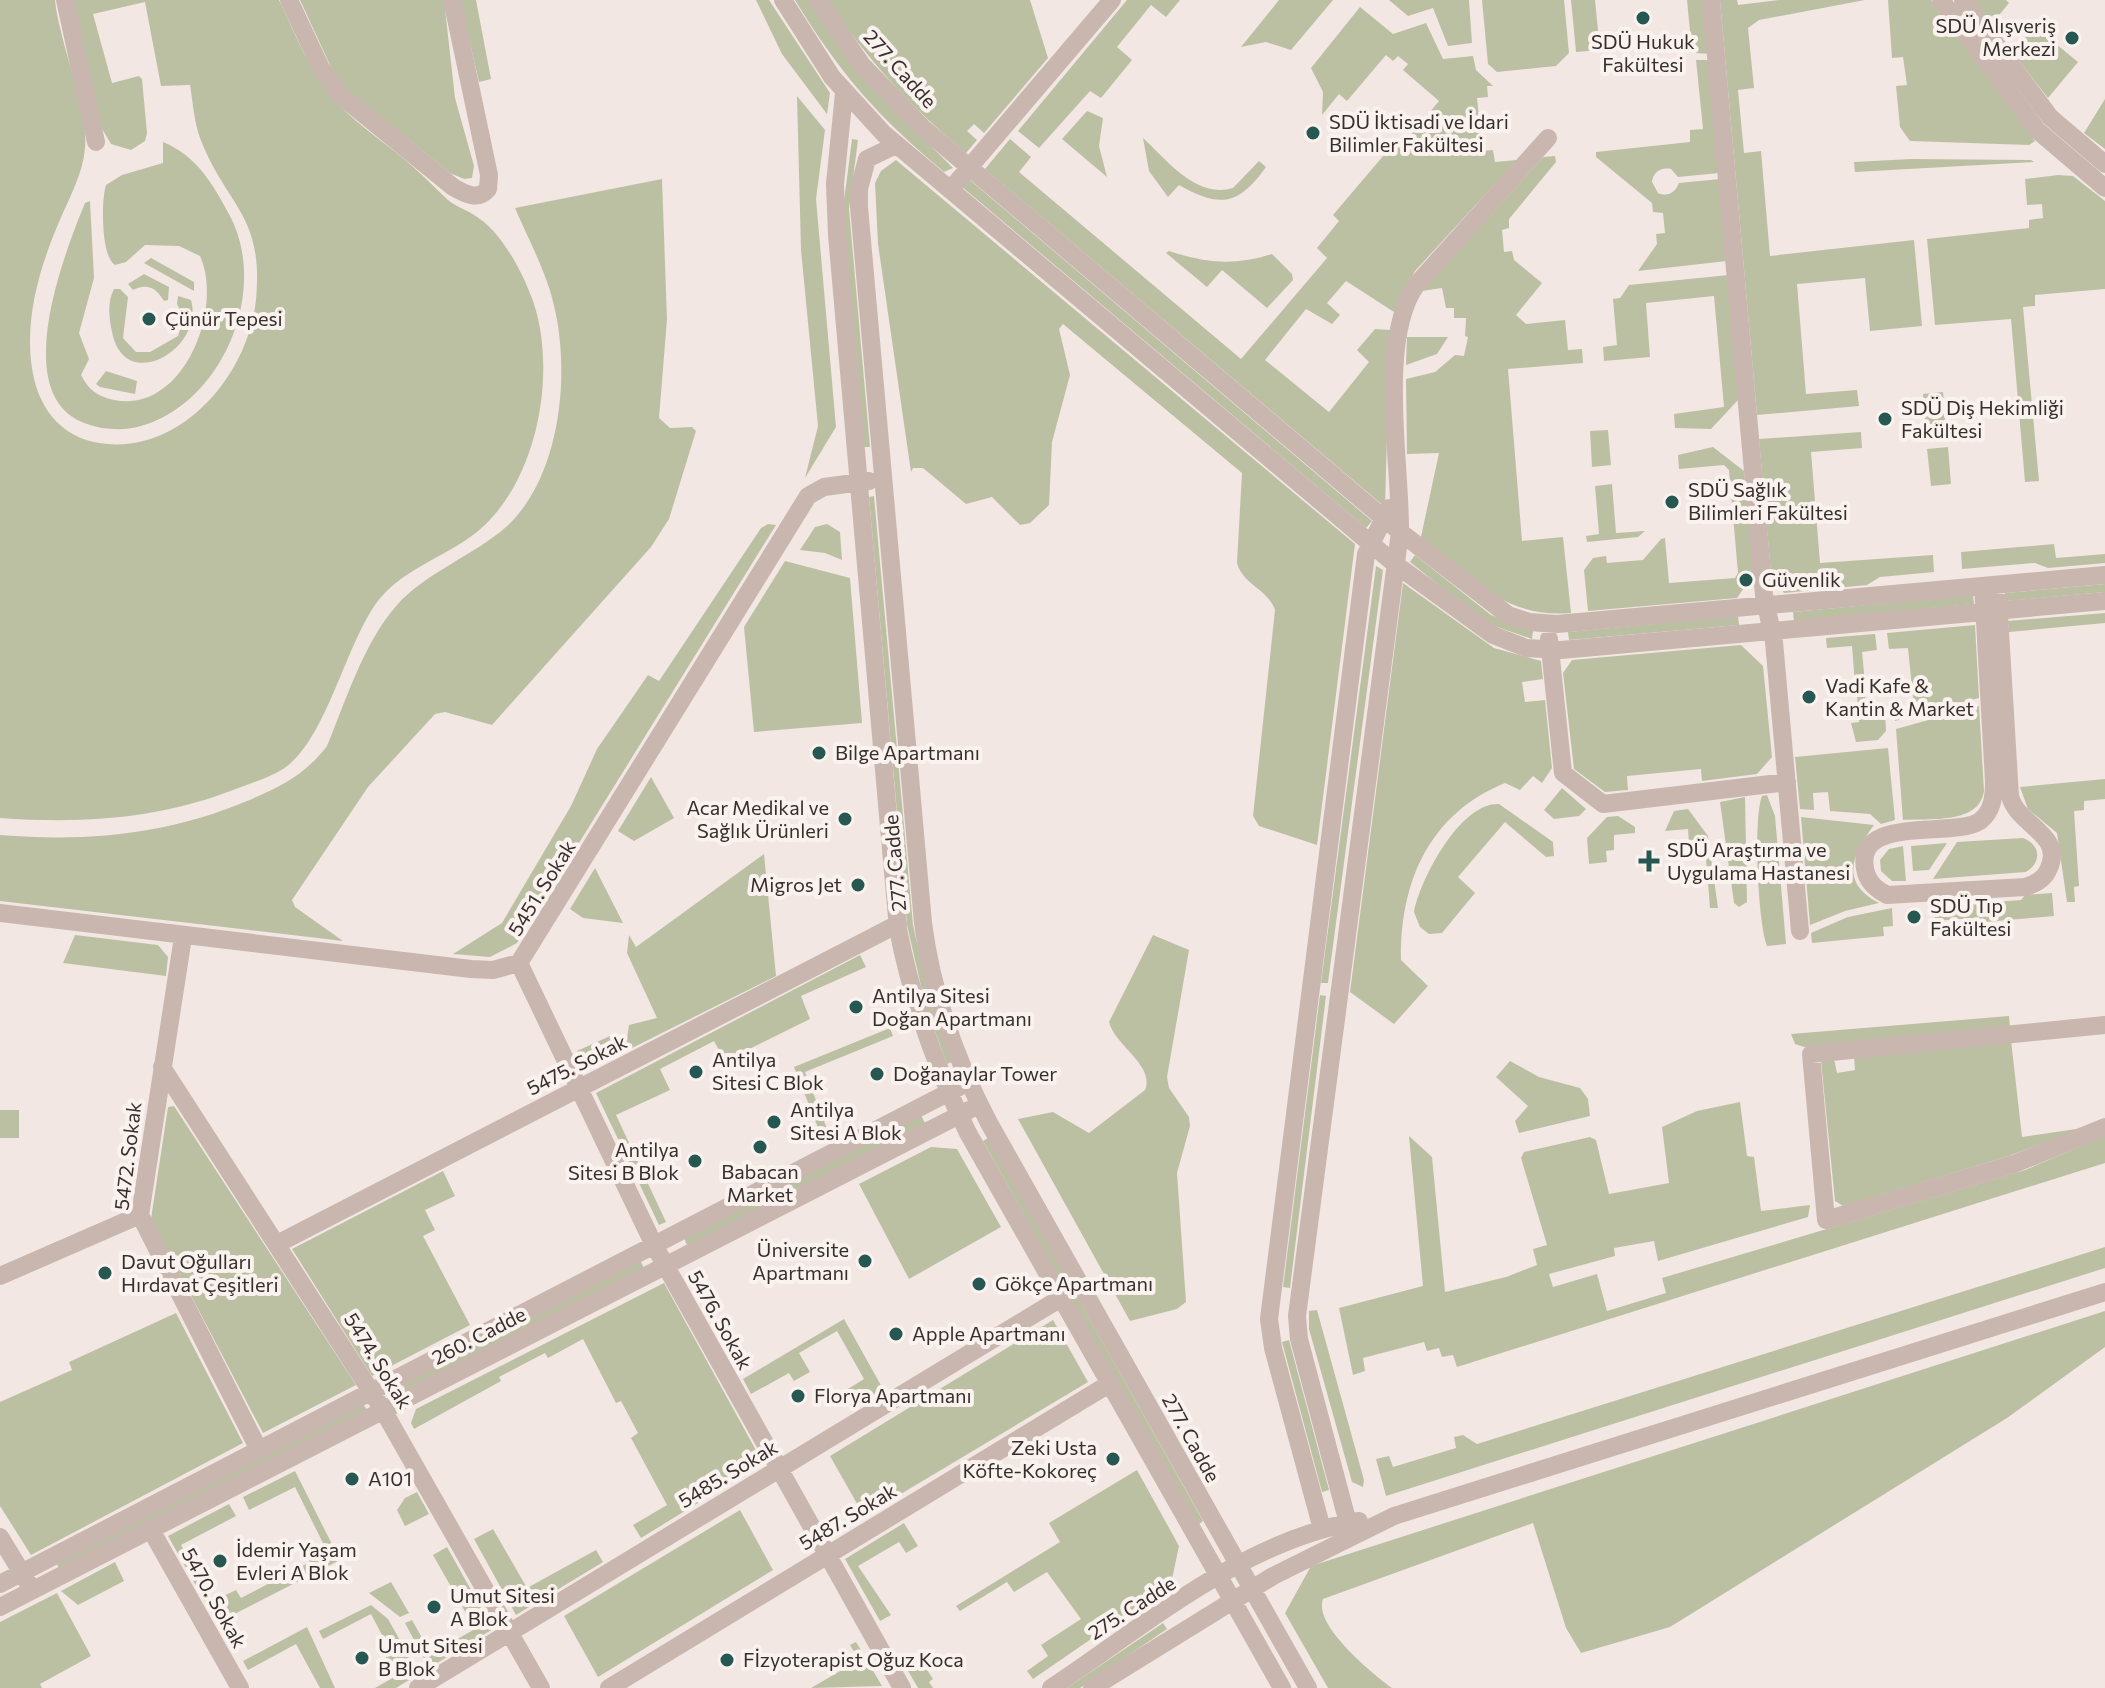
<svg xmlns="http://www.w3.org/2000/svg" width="2105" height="1688" font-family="Commissioner,sans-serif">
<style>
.green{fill:#bcc0a3}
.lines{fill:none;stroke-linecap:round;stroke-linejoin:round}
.minor{stroke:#c9b6af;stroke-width:18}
.poi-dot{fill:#265750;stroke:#f9f2ef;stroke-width:3}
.labels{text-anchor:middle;stroke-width:8;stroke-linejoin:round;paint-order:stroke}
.poi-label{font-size:20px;fill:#392e2c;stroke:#f9f2ef;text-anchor:start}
.street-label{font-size:20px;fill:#392e2c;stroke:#f9f2ef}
</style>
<rect width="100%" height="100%" fill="#f2e7e3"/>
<!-- green -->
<path class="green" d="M0,0H55C59,42 89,111 85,148C83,174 69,198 59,222C37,273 19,337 38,392C48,418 67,436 94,442C177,460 249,376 256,299C264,214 226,206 200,138C194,122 193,102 190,85L161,86L145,2L93,14L112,83L139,76L142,79L147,133L145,141L131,150L111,144L101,127L73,0H279C296,35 311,75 338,104C360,127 387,144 411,165C424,176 435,188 448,200C458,208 470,211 480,219C504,236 525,277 534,304C557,375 537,483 477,532C444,558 399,570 375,605C344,650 325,742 283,769C269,778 251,783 236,789C158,819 83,824 0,818Z
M300,0H444L455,98L474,166L472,178L464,179L450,173L346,89L331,67Z
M460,0H476L491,79L479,82Z
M756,0H769L830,93L827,114L782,54Z
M795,0H809L860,75L953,168L944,172C878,117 840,74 795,0Z
M828,0H1030L1048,58L984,133L974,124L967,131L977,140L966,153C911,107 867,60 828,0Z
M1127,0H1180L1166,17L1151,5L1117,47L1132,60L1101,98L1090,91L1039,148L1018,131Z
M1279,0H1333L1291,50L1266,42L1241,47Z
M1389,0H1469L1472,43L1448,46L1433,8L1408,16Z
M1482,0H1564L1569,53L1556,66L1497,72L1488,64Z
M1571,0H1595L1600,50L1576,52Z
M1687,0H1704L1709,54L1682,52L1681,42L1691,41Z
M1720,0H1737L1738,5L1779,0H1865L1759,20L1748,28L1754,88L1738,90L1744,153L1761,151L1770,256L1914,240L1922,326L1870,331L1865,278L1797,284L1806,394L1857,390L1859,406L1757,415Z
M1888,0H1931L2035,141L2029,145L1910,141L1900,127L1896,86L1907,85L1903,57L1892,58Z
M1972,0H2006L2009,3L1991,25Z
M1360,7L1393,34L1426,23L1443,59L1473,56L1476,70L1493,86H1487L1488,97L1477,98L1482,151L1493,150L1495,162L1517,160L1415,271L1394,312L1346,281L1327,303L1340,315L1332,324L1306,309L1265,360L1329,412L1369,362L1357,350L1375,329L1390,330L1385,507L985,169L1010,139L1031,157L1019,172L1241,359L1327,258L1317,248L1339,221L1333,215L1395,142L1401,147L1439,101L1403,70L1408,64L1398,56L1393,61L1386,55L1347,101L1339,94L1322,115L1323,92L1311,68Z
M2034,26L2078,62L2048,98L2013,53Z
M1696,60H1709L1719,173L1678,177L1671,169C1661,167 1653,172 1652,182L1658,193C1668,197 1675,193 1679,183L1720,179L1727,261L1638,271L1657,244L1656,234L1665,233L1663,213L1653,212L1652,203L1596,157V152L1690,142V130L1703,129Z
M797,96L825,130L816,199L836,427L805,478L818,426L801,250Z
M2105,99V149L2084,133Z
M1087,111L1103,118L1099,146L1107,177L1062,139Z
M1143,138C1167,160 1196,199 1233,188L1259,161L1266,167C1238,206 1220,208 1179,185L1168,197L1149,171Z
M852,139L858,140L849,209L870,447H864L843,209Z
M163,142C197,156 213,184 230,216C269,290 223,403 141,426C123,431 104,430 87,424C7,398 65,252 85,203L90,201L94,278L79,333L89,359L81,375C89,390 97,396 114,400C183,414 224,309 200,256L179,246L145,245L126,262L115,265C101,257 101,200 106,185L122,175L163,163Z
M1555,156L1556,162L1509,219V228L1502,230L1504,252L1512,251L1514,260L1542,283L1516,315L1526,324L1565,320L1568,350L1582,349L1583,363L1508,369L1522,541L1563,537L1571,613C1504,619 1470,576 1421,537L1439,453L1407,454L1406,379L1435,372L1455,355L1464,356L1468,337L1465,336L1466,318H1454V308H1446L1442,288L1422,291L1543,157Z
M1911,159L2031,160L2034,162L1855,172L1854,162Z
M896,160L1355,544L1317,845L1259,826L1253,816L1275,610C1268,589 1243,585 1237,563L1242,473L1063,324L1059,329L1070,375L1052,442L1049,505L1030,523L1020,525L992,497L966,504L923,468H913L911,472L878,244L875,183L881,171Z
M2058,175L2073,176L2105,201V289L2035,295V306L2023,307L2039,481L2025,482L2011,319L1935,325L1927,239L2029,228V220L2043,218L2042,204L2027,205L2025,179Z
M662,179L667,319L659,418L670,428L692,427L696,431L669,519L651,547L492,725L445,712L435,714L368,787L292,900L295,907L343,941L0,901V835C87,842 166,835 247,801C280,787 305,775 327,746C346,700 364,642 397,605C424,574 474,555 506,527C560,478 570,377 555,310C548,275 529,241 515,208Z
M970,180L1372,521L1366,528L961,186Z
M1169,251C1206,263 1234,266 1272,254L1292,274L1293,280L1267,308L1222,270L1207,287L1166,253Z
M151,258L194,282V291L144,263Z
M144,274L169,287L168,300L164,301C156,288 148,283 133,290L128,284Z
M1729,275L1739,399L1711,429L1675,428L1674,414L1724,407L1714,296L1646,303L1650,357L1604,361L1603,347L1617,345L1613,299L1620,298L1629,285Z
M114,289H120L128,297L123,338L136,352H150L178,336L184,318L177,304L178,296L191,300C205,348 125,396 112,332C109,318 107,302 114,289Z
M1407,337H1448L1437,354L1406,365Z
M106,371L137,381L135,394L100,387L96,384Z
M1943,392L1946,429L1926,431L1923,394Z
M1608,430L1611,465L1592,467L1590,431Z
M1861,432L1862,448L1811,452L1820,563L1933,555L1934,572L1880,577L1867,585L1784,593L1771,574L1759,439Z
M1713,447L1744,471L1754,574L1752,576L1745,572L1738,582L1744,588L1737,598L1588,611L1584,570L1593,558L1606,556L1607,563L1643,560L1661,539L1665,538L1669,583L1735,578L1738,573L1729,470L1724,465L1679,469L1678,455Z
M1948,447L1951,484L1931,486L1927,449Z
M1612,484L1616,533L1645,531L1638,537L1587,542L1586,536L1599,534L1595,486Z
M874,496L913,925L930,1002L952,1062L947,1064L925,1003L907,925L869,497Z
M768,524L776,525L517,943L490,957L453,954L502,923L571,806L597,749L648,675L659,681L761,528Z
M827,524L840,532L842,560L825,553L800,550L815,527Z
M2054,544L2056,558L2105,554V563L2048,568L2035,563L1962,569L1961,552Z
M1415,555L1491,615L1533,631L1532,639L1486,623L1410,562Z
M785,561L850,578L862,723L754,732L744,627Z
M1376,566L1383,570L1328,983H1321Z
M1403,583L1494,648L1541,661L1543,679L1522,682L1525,702L1545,700L1552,768L1542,783L1533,776L1520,790L1505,783C1429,814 1400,882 1401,960L1428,986L1394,1024L1350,992Z
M2105,584V592L2006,601L2005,593Z
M1973,595L1974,604L1794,621L1793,612Z
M2105,613V623L2009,632L2008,621Z
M1738,616L1739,625L1569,640L1568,632Z
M1975,625L1979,698L1895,721L1894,710L1914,707L1908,648L1889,649L1887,633Z
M1875,634L1877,650L1862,652L1865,683L1855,684L1852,646L1827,648L1826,638Z
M1741,645L1763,666L1772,757L1757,774L1702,781L1701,769L1627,776L1628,790L1605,792L1574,769L1563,673L1572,660Z
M1865,694L1867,714L1885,713L1886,731L1878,740L1856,742L1851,723L1859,722L1857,695Z
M1979,706L1984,791C1979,825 1929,818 1903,820L1896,729Z
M1888,748L1895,820L1881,824L1870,814L1830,811L1828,792L1813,793L1814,810L1800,809L1795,757Z
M651,777L674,818L634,841L618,831Z
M2105,779V799L2084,801V810L2074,811L2079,886L2074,887L2075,902H2067L2057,833L2028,809L2020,787Z
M1562,788L1586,809L1579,816L1554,819L1544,810Z
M1767,795L1775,816L1786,944L1767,946C1758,924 1753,818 1762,796Z
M1745,797L1747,902L1739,907L1734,903L1720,802Z
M1499,804L1553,842L1554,856L1546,857L1505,822L1458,877L1475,893L1442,933L1429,934L1420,927L1414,912C1420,880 1460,802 1499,804Z
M1688,809L1708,836L1718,908H1710L1706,858H1698L1697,843L1689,844L1688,829L1665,831L1674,811Z
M1618,816L1635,827V833L1614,835V850L1606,851L1607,862L1589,864L1587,838L1607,817Z
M1801,817L1874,825C1856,850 1836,881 1879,903L1845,911L1810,925Z
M2023,838C2041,845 2042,862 2026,872L1933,879L1957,842Z
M1947,843L1929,870L1913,871L1911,846Z
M1903,846L1906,881H1892L1881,871L1880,860L1889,849Z
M764,854L776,976L586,1071L577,1051L610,1036L627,1038L629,1025L657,1018L627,953L629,935L636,947Z
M595,868L623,923L583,918L570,909Z
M2052,893L2054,916L1974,923L1973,918L1935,921L1934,907L2021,900L2025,895Z
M1892,908L1893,926L1883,927L1884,936L1812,943L1811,933L1848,917Z
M75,935L158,945L168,957L166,976L63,963Z
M1153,935L1189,950L1167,1077L1169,1088L1189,1117L1190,1126L1177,1173L1186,1302L1177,1309L1130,1321L1018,1119L1053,1112L1089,1133L1145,1090C1155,1065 1115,1046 1109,1022Z
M860,955L866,967L801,996L810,1019L725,1061L714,1041L660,1069L670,1090L616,1115L666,1222L659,1225L596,1093Z
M1320,995L1326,996L1290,1288L1283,1287Z
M2009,1016L2010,1028L1804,1047L1795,1044L1791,1034Z
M890,1028L893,1036L805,1072L831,1139L824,1143L794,1067Z
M2011,1040L2022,1137L2083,1128L2009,1156L1843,1206L1835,1201L1821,1061L1834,1059L1837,1073L1855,1070L1854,1057Z
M1510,1061L1539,1077L1580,1088L1588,1099L1590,1116L1519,1133L1515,1121L1528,1106L1496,1077Z
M1740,1102L1747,1156L1754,1157L1761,1211L1810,1205L1808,1217L1658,1261L1654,1241L1614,1248L1615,1256L1549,1274L1553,1287L1597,1274L1607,1311L1666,1293L1662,1278L2025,1170L2105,1136V1163L1457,1367L1453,1355L1442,1357L1439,1348L1427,1351L1424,1342L1363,1358L1365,1371L1353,1375L1339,1308L1423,1286L1409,1136L1432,1157L1445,1292L1506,1277L1537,1265L1533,1249L1547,1245L1521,1158L1524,1152L1590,1137L1596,1140L1609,1194L1669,1183L1662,1127L1697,1111Z
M174,1106L356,1385L263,1433L151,1219L168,1107Z
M0,1110H19V1138H0Z
M921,1115L925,1123L687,1245L684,1238Z
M988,1138L1203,1521L1198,1525L983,1141Z
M931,1147L957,1149L1001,1227L909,1279L859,1184Z
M443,1171L455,1196L425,1210L435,1230L423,1236L470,1325L372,1376L292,1249Z
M2105,1247V1268L1386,1496L1376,1459L1389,1456L1393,1467L1456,1448L1454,1437L1463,1435L1477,1444Z
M640,1260L644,1268L406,1390L402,1384Z
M664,1283L763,1463L641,1538L633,1525L667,1505L631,1438L638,1433L621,1401L616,1403L583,1339L548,1358L545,1353L499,1377L501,1381L414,1429L411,1423L416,1409Z
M1317,1310L1364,1480L1363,1487L1352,1482L1309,1329V1311Z
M2105,1311V1347L2007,1418L1670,1627L1581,1653L1566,1628L1533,1523L1323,1599C1313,1625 1372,1673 1392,1688H1328L1285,1613L1311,1566Z
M176,1313L243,1443L31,1555L0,1506V1402L72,1370L69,1362Z
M844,1319L883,1389L857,1405L848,1389L864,1379L837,1331L799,1353L810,1372L794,1381L789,1373L751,1394L743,1379Z
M1053,1320L1088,1382L864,1516L830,1456Z
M1289,1340L1329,1490L1322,1492L1282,1342Z
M363,1404L367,1410L60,1570L57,1564Z
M1137,1470L1179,1546L1171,1584L1033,1679L1027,1671L1048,1656L1041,1645L1081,1619L1047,1572L1014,1592L1007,1582L960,1611L956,1606L1060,1542L1049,1523Z
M295,1471L340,1560L217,1623L168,1536L229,1504L236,1516L181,1545L211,1602L236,1590L241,1598L310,1562L306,1553L324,1545L295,1487L249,1510L243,1497Z
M417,1492L429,1514L405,1526L397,1510L405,1498Z
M740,1510L773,1570L598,1677L564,1616Z
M904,1523L918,1546L906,1553L899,1542L858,1566L891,1615L880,1621L845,1559Z
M493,1529L527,1588L596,1550L603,1562L516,1615L474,1539Z
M447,1547L493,1629L429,1668L405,1623L412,1620L431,1654L475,1629L433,1555Z
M115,1562L124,1581L78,1605L61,1591Z
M391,1582L409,1613L400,1617L369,1593Z
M57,1593L91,1656L40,1684L42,1688H0V1622Z
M371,1605L388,1619L419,1674L396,1688H375L396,1676L384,1654L390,1650L371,1614L323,1639L319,1631Z
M1163,1623L1167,1629L1080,1688H1067Z
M307,1627L335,1688H320L296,1644L248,1670L243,1661Z
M856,1642L882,1686L811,1688L859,1660L850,1645Z
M918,1656L933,1679L929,1682L933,1688H918L904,1664Z"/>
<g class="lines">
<!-- minor -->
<path class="minor" d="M65,0L96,142
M289,0L321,68L340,95L453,187C465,194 478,201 488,189L489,175L452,0
M783,0L832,77L884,134L1395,564L1493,635L1526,648L1561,650L2105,601
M818,0L862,65L923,128L1400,532L1508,615L1529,622L1557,624L2105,575
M1711,0L1764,595L1774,642L1800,931
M1941,0L2037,130L2105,188
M1963,0L2050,117L2105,164
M844,93L835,184L837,235L898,929C912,1001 936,1068 968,1133L1282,1688
M896,145L867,159L859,189V207L923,923C932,993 956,1060 989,1123L1308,1688
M950,190L1112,0
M1983,586L1994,781C1994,796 1993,811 1980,821C1953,839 1850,813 1866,873C1869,883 1877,890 1887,895L2025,887C2036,884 2045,879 2049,868C2064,834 2017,825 2010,796L1998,599
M1549,639L1563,773L1603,804L1787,782
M0,913L471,969L493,970L519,963L808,496L824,487L869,481
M183,937L140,1215L259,1450
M519,963L654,1245L902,1688
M2105,1025L1811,1054L1826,1220L2014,1164L2105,1127
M162,1067L383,1410L541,1688
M277,1244L898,924
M0,1276L140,1215
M1348,1523L1299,1339L1297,1316L1400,532C1401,466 1377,338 1417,284L1548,138
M1322,1529L1273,1348L1269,1319L1366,554L1389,508
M151,1530L240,1688
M0,1537L28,1583
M0,1584L959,1087
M0,1607L969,1110
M418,1688L1061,1298
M609,1688L1109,1384
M1051,1688C1146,1625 1244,1540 1359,1521
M1092,1688L1273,1576L1394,1516L2105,1292"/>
</g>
<!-- markers -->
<g class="poi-dot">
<circle cx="1643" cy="18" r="8"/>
<circle cx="2072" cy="38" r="8"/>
<circle cx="1313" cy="133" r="8"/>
<circle cx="149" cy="319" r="8"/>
<circle cx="1885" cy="419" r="8"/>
<circle cx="1672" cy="502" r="8"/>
<circle cx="1746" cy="580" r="8"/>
<circle cx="1809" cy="697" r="8"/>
<circle cx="819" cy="753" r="8"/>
<circle cx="845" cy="819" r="8"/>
<path d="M1645 849h8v8h8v8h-8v8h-8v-8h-8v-8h8z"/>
<circle cx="858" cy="885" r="8"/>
<circle cx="1914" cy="917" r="8"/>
<circle cx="856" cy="1007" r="8"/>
<circle cx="696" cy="1072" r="8"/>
<circle cx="877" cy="1074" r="8"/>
<circle cx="774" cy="1122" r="8"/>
<circle cx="760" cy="1147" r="8"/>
<circle cx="695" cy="1161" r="8"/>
<circle cx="865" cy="1261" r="8"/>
<circle cx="105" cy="1273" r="8"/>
<circle cx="979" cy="1284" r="8"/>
<circle cx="896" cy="1334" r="8"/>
<circle cx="798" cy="1396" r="8"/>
<circle cx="1113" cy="1459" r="8"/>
<circle cx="352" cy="1479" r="8"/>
<circle cx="220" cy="1561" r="8"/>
<circle cx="434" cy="1607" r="8"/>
<circle cx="362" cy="1658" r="8"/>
<circle cx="727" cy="1660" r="8"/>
</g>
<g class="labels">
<!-- poi labels -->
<g class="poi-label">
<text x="2056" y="33" text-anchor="end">SDÜ Alışveriş<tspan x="2056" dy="23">Merkezi</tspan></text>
<text x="1643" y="49" text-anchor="middle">SDÜ Hukuk<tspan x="1643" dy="23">Fakültesi</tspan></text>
<text x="1329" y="129">SDÜ İktisadi ve İdari<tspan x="1329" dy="23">Bilimler Fakültesi</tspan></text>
<text x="165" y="326">Çünür Tepesi</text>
<text x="1901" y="415">SDÜ Diş Hekimliği<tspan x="1901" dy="23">Fakültesi</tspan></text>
<text x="1688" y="497">SDÜ Sağlık<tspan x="1688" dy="23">Bilimleri Fakültesi</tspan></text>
<text x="1762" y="587">Güvenlik</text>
<text x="1825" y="693">Vadi Kafe &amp;<tspan x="1825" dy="23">Kantin &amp; Market</tspan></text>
<text x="835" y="760">Bilge Apartmanı</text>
<text x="829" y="815" text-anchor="end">Acar Medikal ve<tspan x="829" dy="23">Sağlık Ürünleri</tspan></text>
<text x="1667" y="857">SDÜ Araştırma ve<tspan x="1667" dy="23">Uygulama Hastanesi</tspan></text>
<text x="842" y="892" text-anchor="end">Migros Jet</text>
<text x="1930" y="913">SDÜ Tıp<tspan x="1930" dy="23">Fakültesi</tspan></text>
<text x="872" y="1003">Antilya Sitesi<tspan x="872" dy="23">Doğan Apartmanı</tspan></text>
<text x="712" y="1067">Antilya<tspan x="712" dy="23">Sitesi C Blok</tspan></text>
<text x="893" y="1081">Doğanaylar Tower</text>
<text x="790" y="1117">Antilya<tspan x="790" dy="23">Sitesi A Blok</tspan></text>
<text x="679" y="1157" text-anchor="end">Antilya<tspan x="679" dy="23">Sitesi B Blok</tspan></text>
<text x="760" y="1179" text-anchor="middle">Babacan<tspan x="760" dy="23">Market</tspan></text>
<text x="849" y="1257" text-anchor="end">Üniversite<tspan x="849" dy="23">Apartmanı</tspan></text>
<text x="121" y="1269">Davut Oğulları<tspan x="121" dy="23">Hırdavat Çeşitleri</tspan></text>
<text x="995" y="1291">Gökçe Apartmanı</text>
<text x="912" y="1341">Apple Apartmanı</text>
<text x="814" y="1403">Florya Apartmanı</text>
<text x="1097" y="1455" text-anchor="end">Zeki Usta<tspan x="1097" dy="23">Köfte-Kokoreç</tspan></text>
<text x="368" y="1486">A101</text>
<text x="236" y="1557">İdemir Yaşam<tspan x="236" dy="23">Evleri A Blok</tspan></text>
<text x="450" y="1603">Umut Sitesi<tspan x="450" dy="23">A Blok</tspan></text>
<text x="378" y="1653">Umut Sitesi<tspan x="378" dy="23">B Blok</tspan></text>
<text x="743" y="1667">Fİzyoterapist Oğuz Koca</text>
</g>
<!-- street labels -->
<g class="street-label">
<text transform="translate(900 69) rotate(48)" y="7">277. Cadde</text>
<text transform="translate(895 863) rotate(-95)" y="7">277. Cadde</text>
<text transform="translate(542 888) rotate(-58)" y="7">5451. Sokak</text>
<text transform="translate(577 1065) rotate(-27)" y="7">5475. Sokak</text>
<text transform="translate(128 1156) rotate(-83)" y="7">5472. Sokak</text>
<text transform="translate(720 1320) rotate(61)" y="7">5476. Sokak</text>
<text transform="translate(479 1336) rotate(-27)" y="7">260. Cadde</text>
<text transform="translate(378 1361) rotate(58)" y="7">5474. Sokak</text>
<text transform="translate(1191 1438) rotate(61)" y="7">277. Cadde</text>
<text transform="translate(728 1474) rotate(-31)" y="7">5485. Sokak</text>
<text transform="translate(848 1517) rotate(-31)" y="7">5487. Sokak</text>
<text transform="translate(214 1598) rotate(61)" y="7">5470. Sokak</text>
<text transform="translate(1132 1608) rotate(-33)" y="7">275. Cadde</text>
</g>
</g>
</svg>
